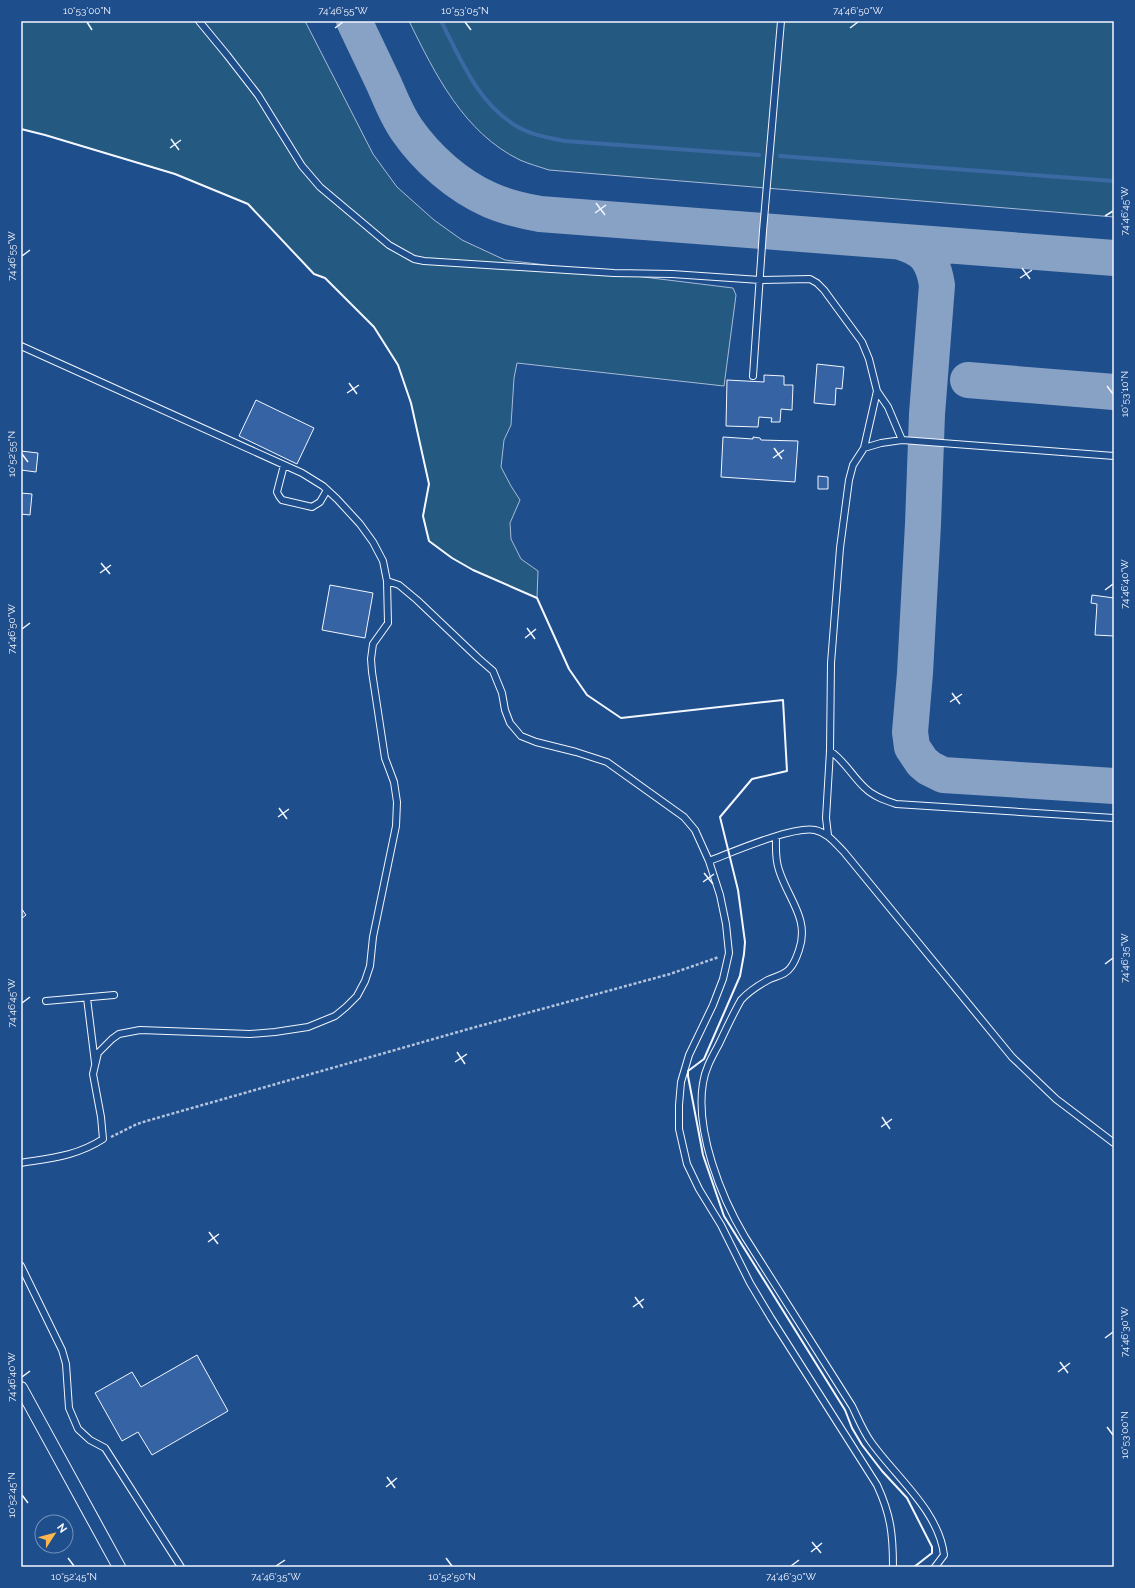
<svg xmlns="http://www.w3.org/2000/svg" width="1135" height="1588" font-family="Raleway,sans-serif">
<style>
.green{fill:#245a82;stroke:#a8bbd7}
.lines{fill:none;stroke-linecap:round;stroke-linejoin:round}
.stream{stroke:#3b69a3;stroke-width:4}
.taxiway{stroke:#88a2c6;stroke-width:36}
.building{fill:#3563a3;stroke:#f2f6ff}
.lane-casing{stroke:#f2f6ff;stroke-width:8}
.street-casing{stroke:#f2f6ff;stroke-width:14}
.path{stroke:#b3c4dc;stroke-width:2.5;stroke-dasharray:3 2;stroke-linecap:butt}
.lane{stroke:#1f4e8c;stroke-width:6}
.street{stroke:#1f4e8c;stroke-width:12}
.wall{stroke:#f2f6ff;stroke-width:2}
.ticks{fill:none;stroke:#f2f6ff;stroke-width:1.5}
.neatline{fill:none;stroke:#f2f6ff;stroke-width:1.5}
.ticks-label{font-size:10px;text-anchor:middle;fill:#f2f6ff}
</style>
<rect width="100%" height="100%" fill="#1f4e8c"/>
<!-- green -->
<path class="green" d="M21,21H305L373,154L397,187L434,220L462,240L505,260L733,288L736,295L724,386L517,363L514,378L511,425L504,440L501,467L511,486L520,500L510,523L511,539L521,559L538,571L537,598L473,570L452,558L429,541L423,516L429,484L411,403L398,365L374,327L325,278L314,274L248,204L175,174L45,135L21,129Z
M409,21H1114V217L549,170C540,167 529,164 520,160C464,133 435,74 409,21Z"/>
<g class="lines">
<!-- stream -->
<path class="stream" d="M441,21C461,60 478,104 518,127C532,135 549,138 565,141L759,155
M780,156L1114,181"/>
<!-- taxiway -->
<path class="taxiway" d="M354,21C364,42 374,63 384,84C391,100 397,116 407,130C427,159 458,186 490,200C506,207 523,211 540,214L1114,258
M900,242C925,249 933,260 937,285L927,414L923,524L915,673L910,732L912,747L922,762L929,768L943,775L1114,786
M968,380L1114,392"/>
</g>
<!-- building -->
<path class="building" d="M817,364L844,367L842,389L836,388L835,405L814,403Z
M764,375L784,376V385H793L792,410L781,409L780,422H771L772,418L759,417L758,427L726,426L727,380L764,382Z
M256,400L314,428L297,464L239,436Z
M723,437L753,439V437L760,438L761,440L798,441L795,482L721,477Z
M21,451L38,453L36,472L21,470Z
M818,476L828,477V489H818Z
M21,493L32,494L30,515L21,514Z
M330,585L373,593L365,638L322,630Z
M1092,595L1114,598V636L1095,635L1097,604L1091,603Z
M21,908L26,915L21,919Z
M197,1355L228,1411L152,1455L138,1432L122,1441L95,1393L132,1372L141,1387Z"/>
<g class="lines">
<!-- lane casing -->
<g class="lane-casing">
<path id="lane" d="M199,21L227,55L258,95L302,166L320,187L389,245L414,259L424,261L614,273L672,274L760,280L810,279L817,283L824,290L862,342L869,359L877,391L864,448L853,465L849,480L840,548L831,663L830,751L826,818L828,835
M21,346L302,473L323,486L337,499L360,524L373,542L383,561L387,581L388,623L373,644L371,659L372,672L385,758L394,782L397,802L396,826L373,937L370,966L365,981L357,996L346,1007L335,1016L308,1027L275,1032L250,1034L140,1030L119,1034L112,1039L98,1053L93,1074L101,1117L103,1139C77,1156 51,1158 21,1163
M753,376L763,231L781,21
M877,391L888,407L902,440
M864,448L881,443L902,440L1114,456
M284,465L277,492L279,496L282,500L312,507L320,502L327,490
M387,581L399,585L417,600L478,658L493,671L502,693L505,710L510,723L521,736L536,742L576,752L607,762L684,817L695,830L709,861L720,895L726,924L729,953L723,979L713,1005L689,1055L681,1082L679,1105V1129L687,1164L699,1189L721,1225L750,1283L771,1318L877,1485C891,1515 893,1535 893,1567
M830,751C844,760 852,776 865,788C873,796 884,800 896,804L1114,818
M776,837C776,849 775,859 779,870C788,899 810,919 799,950C797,956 795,962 791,967C786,975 776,976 768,980C757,986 749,991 741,1000C733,1014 726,1029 719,1044C712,1057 705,1069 703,1083C695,1131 721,1197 745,1237L852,1406C858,1418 863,1431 871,1442C895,1476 939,1511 944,1555L935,1567
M709,861C733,852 792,826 815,830C828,833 835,843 844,852L1012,1057L1056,1099L1114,1143
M87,998L95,1063
M46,1001L114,995
M21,1266L62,1350L66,1364L69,1408L78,1429L90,1440L105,1448L181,1567"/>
</g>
<!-- street casing -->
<g class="street-casing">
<path id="street" d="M21,1388L119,1567"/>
</g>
<!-- path -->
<path class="path" d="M111,1137L137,1124L150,1120L472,1028L670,974L719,957"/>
<!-- lane -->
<use href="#lane" class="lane"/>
<!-- street -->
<use href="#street" class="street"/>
<!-- wall -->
<path class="wall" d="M21,129L45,135L175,174L248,204L314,274L325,278L374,327L398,365L411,403L429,484L423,516L429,541L452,558L473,570L537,598L569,669L587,695L621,718L783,700L787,771L752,779L720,817L738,890L745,942L744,954L740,976L704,1059L688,1071V1076L703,1155L724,1216L845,1410L852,1428L862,1445L882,1471L907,1498L932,1547V1553L914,1567"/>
</g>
<!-- ticks -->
<path class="ticks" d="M87,22L92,30M465,22L471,30M335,28L343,22M850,28L858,22M171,139L179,150M170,148L181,140M596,203L605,215M595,213L606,205M1105,216L1113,211M22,256L30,250M1022,268L1030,279M1020,278L1032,270M349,383L357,394M1107,386L1113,394M347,393L359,385M774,448L782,459M22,454L28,462M773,458L784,450M101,563L110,574M100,573L111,565M1105,590L1113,584M527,628L535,639M22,629L30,623M525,638L536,629M952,693L960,704M950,702L962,694M279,808L287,819M278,817L289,809M704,873L713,884M703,882L714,874M1105,964L1113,958M22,1003L30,997M457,1052L465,1064M455,1062L467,1054M882,1117L890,1129M881,1127L892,1119M209,1232L218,1244M208,1242L219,1234M635,1297L643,1308M633,1307L644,1299M1105,1338L1113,1332M1060,1362L1068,1373M1058,1372L1070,1363M22,1377L30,1371M1107,1427L1113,1435M387,1477L395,1488M386,1487L397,1478M22,1495L28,1503M812,1542L821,1553M811,1552L822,1543M68,1558L74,1566M446,1558L452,1566M276,1566L285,1560M791,1566L799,1560"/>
<!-- border -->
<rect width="1135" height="1588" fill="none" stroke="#1f4e8c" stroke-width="44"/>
<!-- north arrow -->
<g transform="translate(54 1534) rotate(54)"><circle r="19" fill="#1f4e8c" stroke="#7391ba"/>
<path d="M0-3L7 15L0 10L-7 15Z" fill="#ffb74d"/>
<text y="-6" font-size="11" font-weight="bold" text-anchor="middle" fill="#f2f6ff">N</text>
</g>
<rect x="22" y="22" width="1091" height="1544" class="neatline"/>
<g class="ticks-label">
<text x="87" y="14">10°53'00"N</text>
<text x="343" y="14">74°46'55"W</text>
<text x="465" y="14">10°53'05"N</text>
<text x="858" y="14">74°46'50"W</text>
<text transform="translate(1124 211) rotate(-90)" y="4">74°46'45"W</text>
<text transform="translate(11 256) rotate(-90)" y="4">74°46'55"W</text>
<text transform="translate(1124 394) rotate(-90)" y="4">10°53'10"N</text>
<text transform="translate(11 454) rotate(-90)" y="4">10°52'55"N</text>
<text transform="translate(1124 584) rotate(-90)" y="4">74°46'40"W</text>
<text transform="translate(11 629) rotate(-90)" y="4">74°46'50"W</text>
<text transform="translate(1124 958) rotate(-90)" y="4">74°46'35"W</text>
<text transform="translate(11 1003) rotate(-90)" y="4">74°46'45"W</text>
<text transform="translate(1124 1332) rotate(-90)" y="4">74°46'30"W</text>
<text transform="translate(11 1377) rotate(-90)" y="4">74°46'40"W</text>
<text transform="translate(1124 1435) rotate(-90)" y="4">10°53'00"N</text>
<text transform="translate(11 1495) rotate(-90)" y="4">10°52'45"N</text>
<text x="74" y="1580">10°52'45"N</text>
<text x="276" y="1580">74°46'35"W</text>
<text x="452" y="1580">10°52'50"N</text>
<text x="791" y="1580">74°46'30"W</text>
</g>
</svg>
